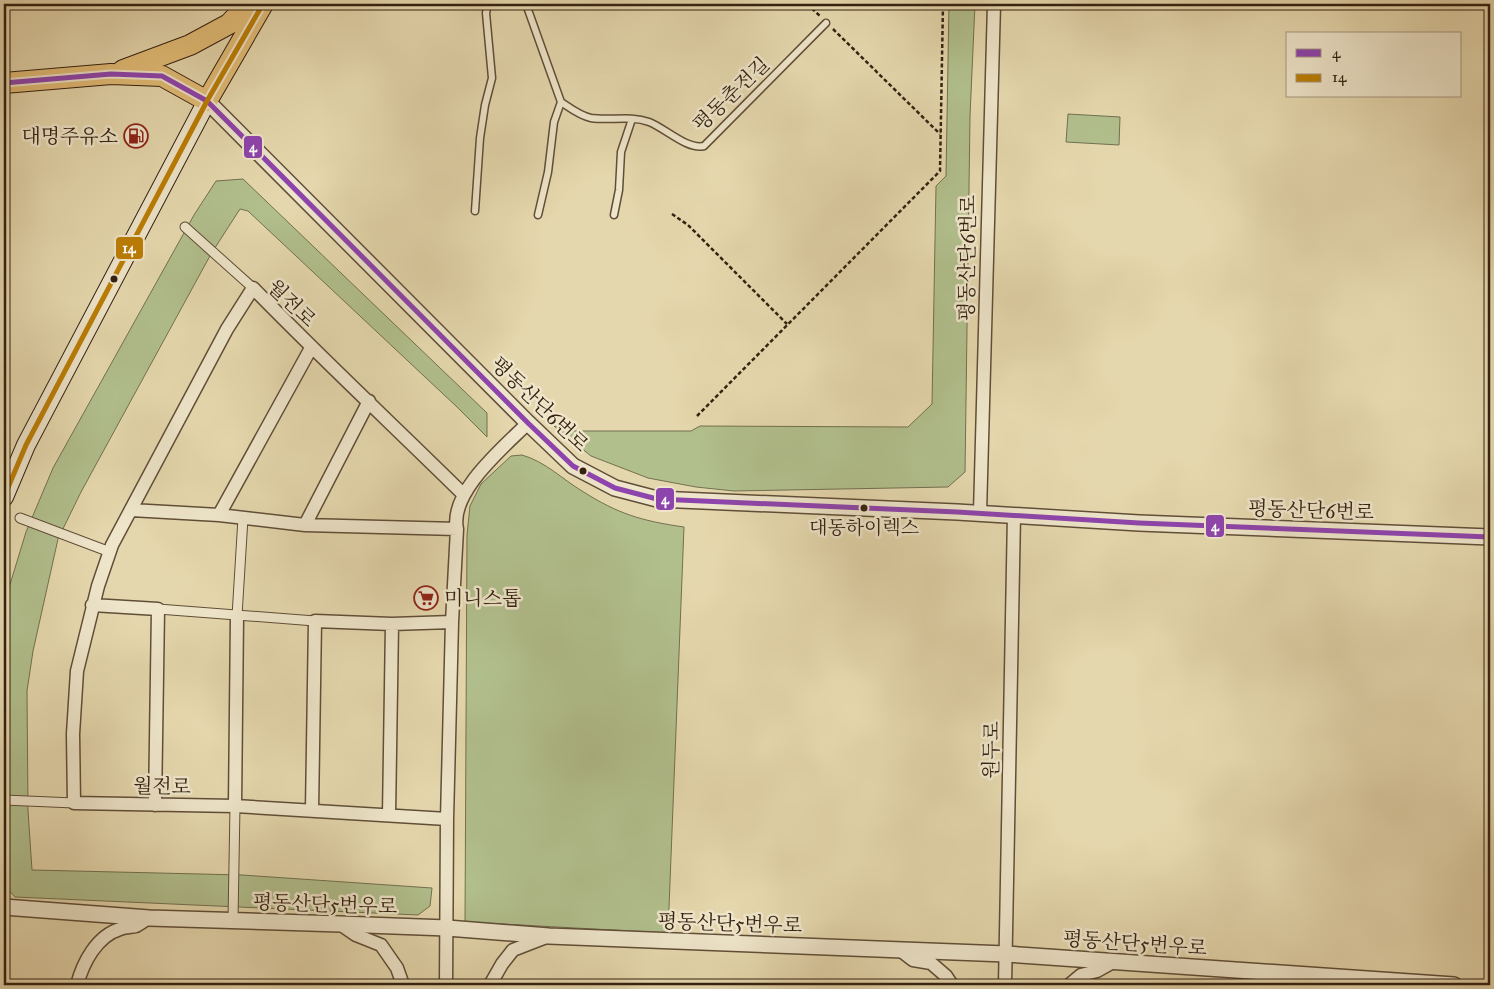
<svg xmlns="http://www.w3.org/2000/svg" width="1494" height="989" font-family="'IM FELL Great Primer','Noto Serif KR',serif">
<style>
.green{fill:#b1bf8d;stroke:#72704f}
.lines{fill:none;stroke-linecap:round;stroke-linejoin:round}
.service-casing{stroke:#604e38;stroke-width:9}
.pedestrian-casing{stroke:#604e38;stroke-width:11}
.minor-casing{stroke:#604e38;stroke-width:15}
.tertiary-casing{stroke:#604e38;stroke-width:18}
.secondary-casing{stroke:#342111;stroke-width:20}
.primary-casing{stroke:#342111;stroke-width:22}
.path{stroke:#342111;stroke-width:2.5;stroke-dasharray:4 2.5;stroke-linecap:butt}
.service{stroke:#eee5ca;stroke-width:6}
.pedestrian{stroke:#eee5ca;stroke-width:9}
.minor{stroke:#eee5ca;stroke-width:12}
.tertiary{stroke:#eee5ca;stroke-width:15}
.secondary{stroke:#eee5ca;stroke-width:18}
.primary{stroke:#e2bc76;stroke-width:20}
.bus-1-casing{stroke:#eee5ca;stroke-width:9}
.bus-2-casing{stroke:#eee5ca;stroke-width:9}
.bus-1{stroke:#8e44ad;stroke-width:5}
.bus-2{stroke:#bc7e05;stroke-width:5}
.bus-dot{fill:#342111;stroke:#eee5ca;stroke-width:2}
.labels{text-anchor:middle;stroke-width:5;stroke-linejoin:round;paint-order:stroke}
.bus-label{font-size:19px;fill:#342111;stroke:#eee5ca}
.street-label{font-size:20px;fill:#342111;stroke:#eee5ca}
.poi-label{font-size:20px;fill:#342111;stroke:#eee5ca;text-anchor:end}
.line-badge{stroke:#eee5ca;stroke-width:2}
.badge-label{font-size:14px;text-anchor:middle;font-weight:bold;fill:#fff}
</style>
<rect width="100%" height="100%" fill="#e5d7ad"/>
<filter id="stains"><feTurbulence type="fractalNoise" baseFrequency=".004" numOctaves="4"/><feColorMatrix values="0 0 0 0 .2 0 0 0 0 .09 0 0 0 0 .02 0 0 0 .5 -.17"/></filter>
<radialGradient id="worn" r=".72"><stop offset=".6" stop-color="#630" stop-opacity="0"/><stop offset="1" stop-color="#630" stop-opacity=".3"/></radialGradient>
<!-- green -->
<path class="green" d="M949,4H975L970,116L965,472L948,487L734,491L696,487L648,478L591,456L554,426L575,431H691L700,426L908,427L932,404L936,186L946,176Z
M1068,114L1120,117L1119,145L1066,142Z
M243,179L487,413V437L457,407L248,211L240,209L211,254L81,492L58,539L33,651L27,691L28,811L32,870L242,875L432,888L430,906L418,915L15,897L4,885V604L26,532L53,468L194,215L216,181Z
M522,455C546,462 562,479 582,491C618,514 642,521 684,527L668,933L465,922L467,535L470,506L481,484L511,456Z"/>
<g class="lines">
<!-- service casing -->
<g class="service-casing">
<path id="service" d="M526,4L561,102L554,122L548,172L538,215
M561,102C570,108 580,116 591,118C610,121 630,115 649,122C665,128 687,150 704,146L826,23
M475,211L480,138L485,105L492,78L486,13L488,4
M614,215L619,190L621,152L632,119"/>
</g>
<!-- pedestrian casing -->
<g class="pedestrian-casing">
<path id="pedestrian" d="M185,227L253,288
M20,518L110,552
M158,609L315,621
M237,616L243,518
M4,800L74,803
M233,920L235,806"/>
</g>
<!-- minor casing -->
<g class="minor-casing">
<path id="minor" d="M131,510L219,515L305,525L457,529
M980,513L994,4
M219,515L311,348
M305,525L369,401
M92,605L158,609L155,805
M235,806L237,616
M312,810L315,621L392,624L452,622
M389,815L392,624
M447,819L235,806L74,803L73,734L77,671L98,586L112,545L227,329L253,288C322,359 394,426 464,495
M340,924L356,935L381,945L397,968L403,985
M900,950L913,960L931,963L946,976L952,985
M77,985C83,962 97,936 120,929C125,927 131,927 136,926C140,924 145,920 149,918
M446,985L447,819L452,622L457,529C449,492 504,447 528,423
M490,985L502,964L513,950L549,936
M1005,985L1014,515
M1069,985L1081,975L1097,971L1113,962"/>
</g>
<!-- tertiary casing -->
<g class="tertiary-casing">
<path id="tertiary" d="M207,101L528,423L573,466L615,488L657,499L957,512L1139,523L1490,537
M4,907L149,918L340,924L447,928L549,936L1006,954L1454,985"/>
</g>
<!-- secondary casing -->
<g class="secondary-casing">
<path id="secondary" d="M4,497L26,445L207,101"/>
</g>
<!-- primary casing -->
<g class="primary-casing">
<path id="primary" d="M123,70L190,45L229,24L248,4
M4,83L111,74L162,76L207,101L263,4"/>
</g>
<!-- path -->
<path class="path" d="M807,4L820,16
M833,29L940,134
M672,214L688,225L787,324
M697,416L940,171L943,4"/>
<!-- service -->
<use href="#service" class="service"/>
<!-- pedestrian -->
<use href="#pedestrian" class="pedestrian"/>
<!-- minor -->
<use href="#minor" class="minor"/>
<!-- tertiary -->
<use href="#tertiary" class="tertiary"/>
<!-- secondary -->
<use href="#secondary" class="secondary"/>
<!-- primary -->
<use href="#primary" class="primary"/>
<!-- bus-1 casing -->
<g class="bus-1-casing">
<path id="bus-1" d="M4,83L111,74L162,76L207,101L528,423L573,466L615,488L657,499L957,512L1139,523L1490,537"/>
</g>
<!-- bus-2 casing -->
<g class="bus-2-casing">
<path id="bus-2" d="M4,497L26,445L207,101L263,4"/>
</g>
<!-- bus-1 -->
<use href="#bus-1" class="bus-1"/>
<!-- bus-2 -->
<use href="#bus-2" class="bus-2"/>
</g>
<!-- icons -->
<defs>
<g id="fuel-ring" transform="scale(1.25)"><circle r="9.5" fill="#eee5ca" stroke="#8f2418" stroke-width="1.5"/><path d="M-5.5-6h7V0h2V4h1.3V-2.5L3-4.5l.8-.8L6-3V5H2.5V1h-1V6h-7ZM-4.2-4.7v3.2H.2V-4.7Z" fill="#8f2418"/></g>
<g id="supermarket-ring" transform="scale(1.25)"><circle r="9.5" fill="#eee5ca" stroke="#8f2418" stroke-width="1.5"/><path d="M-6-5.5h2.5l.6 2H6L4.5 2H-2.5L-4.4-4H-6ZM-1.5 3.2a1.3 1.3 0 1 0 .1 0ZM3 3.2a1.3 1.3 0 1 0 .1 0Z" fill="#8f2418"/></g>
</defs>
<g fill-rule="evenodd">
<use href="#fuel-ring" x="136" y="136"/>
<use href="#supermarket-ring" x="426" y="598"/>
</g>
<!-- markers -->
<g class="bus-dot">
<circle cx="114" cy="279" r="4.5"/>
<circle cx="583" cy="471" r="4.5"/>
<circle cx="864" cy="508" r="4.5"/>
</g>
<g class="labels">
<!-- bus labels -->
<g class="bus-label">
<text x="864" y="534">대동하이렉스</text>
</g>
<!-- street labels -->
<g class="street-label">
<text transform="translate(731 94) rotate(-44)" y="7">평동춘전길</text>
<text transform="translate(967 258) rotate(-89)" y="7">평동산단6번로</text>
<text transform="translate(292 303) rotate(44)" y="7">월전로</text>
<text transform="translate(540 404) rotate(44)" y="7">평동산단6번로</text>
<text transform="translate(1311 510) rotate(2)" y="7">평동산단6번로</text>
<text transform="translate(991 750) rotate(-89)" y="7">원두로</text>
<text transform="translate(162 786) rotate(1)" y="7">월전로</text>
<text transform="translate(325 904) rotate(2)" y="7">평동산단5번우로</text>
<text transform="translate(730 923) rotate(2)" y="7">평동산단5번우로</text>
<text transform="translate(1135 943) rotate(4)" y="7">평동산단5번우로</text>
</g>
<!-- poi labels -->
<g class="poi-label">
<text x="118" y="143">대명주유소</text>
<text x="444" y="605" text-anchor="start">미니스톱</text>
</g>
</g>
<g class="line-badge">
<rect x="243" y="135" width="20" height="24" rx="5" fill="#8e44ad"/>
<rect x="115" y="236" width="29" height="24" rx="5" fill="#bc7e05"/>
<rect x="655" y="487" width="20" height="24" rx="5" fill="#8e44ad"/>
<rect x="1205" y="514" width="20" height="24" rx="5" fill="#8e44ad"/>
</g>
<g class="badge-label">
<text x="253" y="152">4</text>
<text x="129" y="253">14</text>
<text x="665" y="504">4</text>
<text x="1215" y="531">4</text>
</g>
<!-- margin -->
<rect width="1494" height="989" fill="none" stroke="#e5d7ad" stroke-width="20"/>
<rect x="5" y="5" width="1484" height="979" fill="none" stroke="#342111" stroke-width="2.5"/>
<rect x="10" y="10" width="1474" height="969" fill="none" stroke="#342111"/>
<!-- legend -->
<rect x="1286" y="32" width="175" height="65" fill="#eee5ca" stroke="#a49780"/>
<rect x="1296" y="49" width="25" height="8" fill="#8e44ad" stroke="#a49780"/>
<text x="1332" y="58" font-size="15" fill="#342111">4</text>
<rect x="1296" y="74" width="25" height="8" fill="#bc7e05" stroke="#a49780"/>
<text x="1332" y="82" font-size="15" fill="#342111">14</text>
<rect width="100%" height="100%" filter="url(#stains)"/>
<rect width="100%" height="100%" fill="url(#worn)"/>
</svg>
